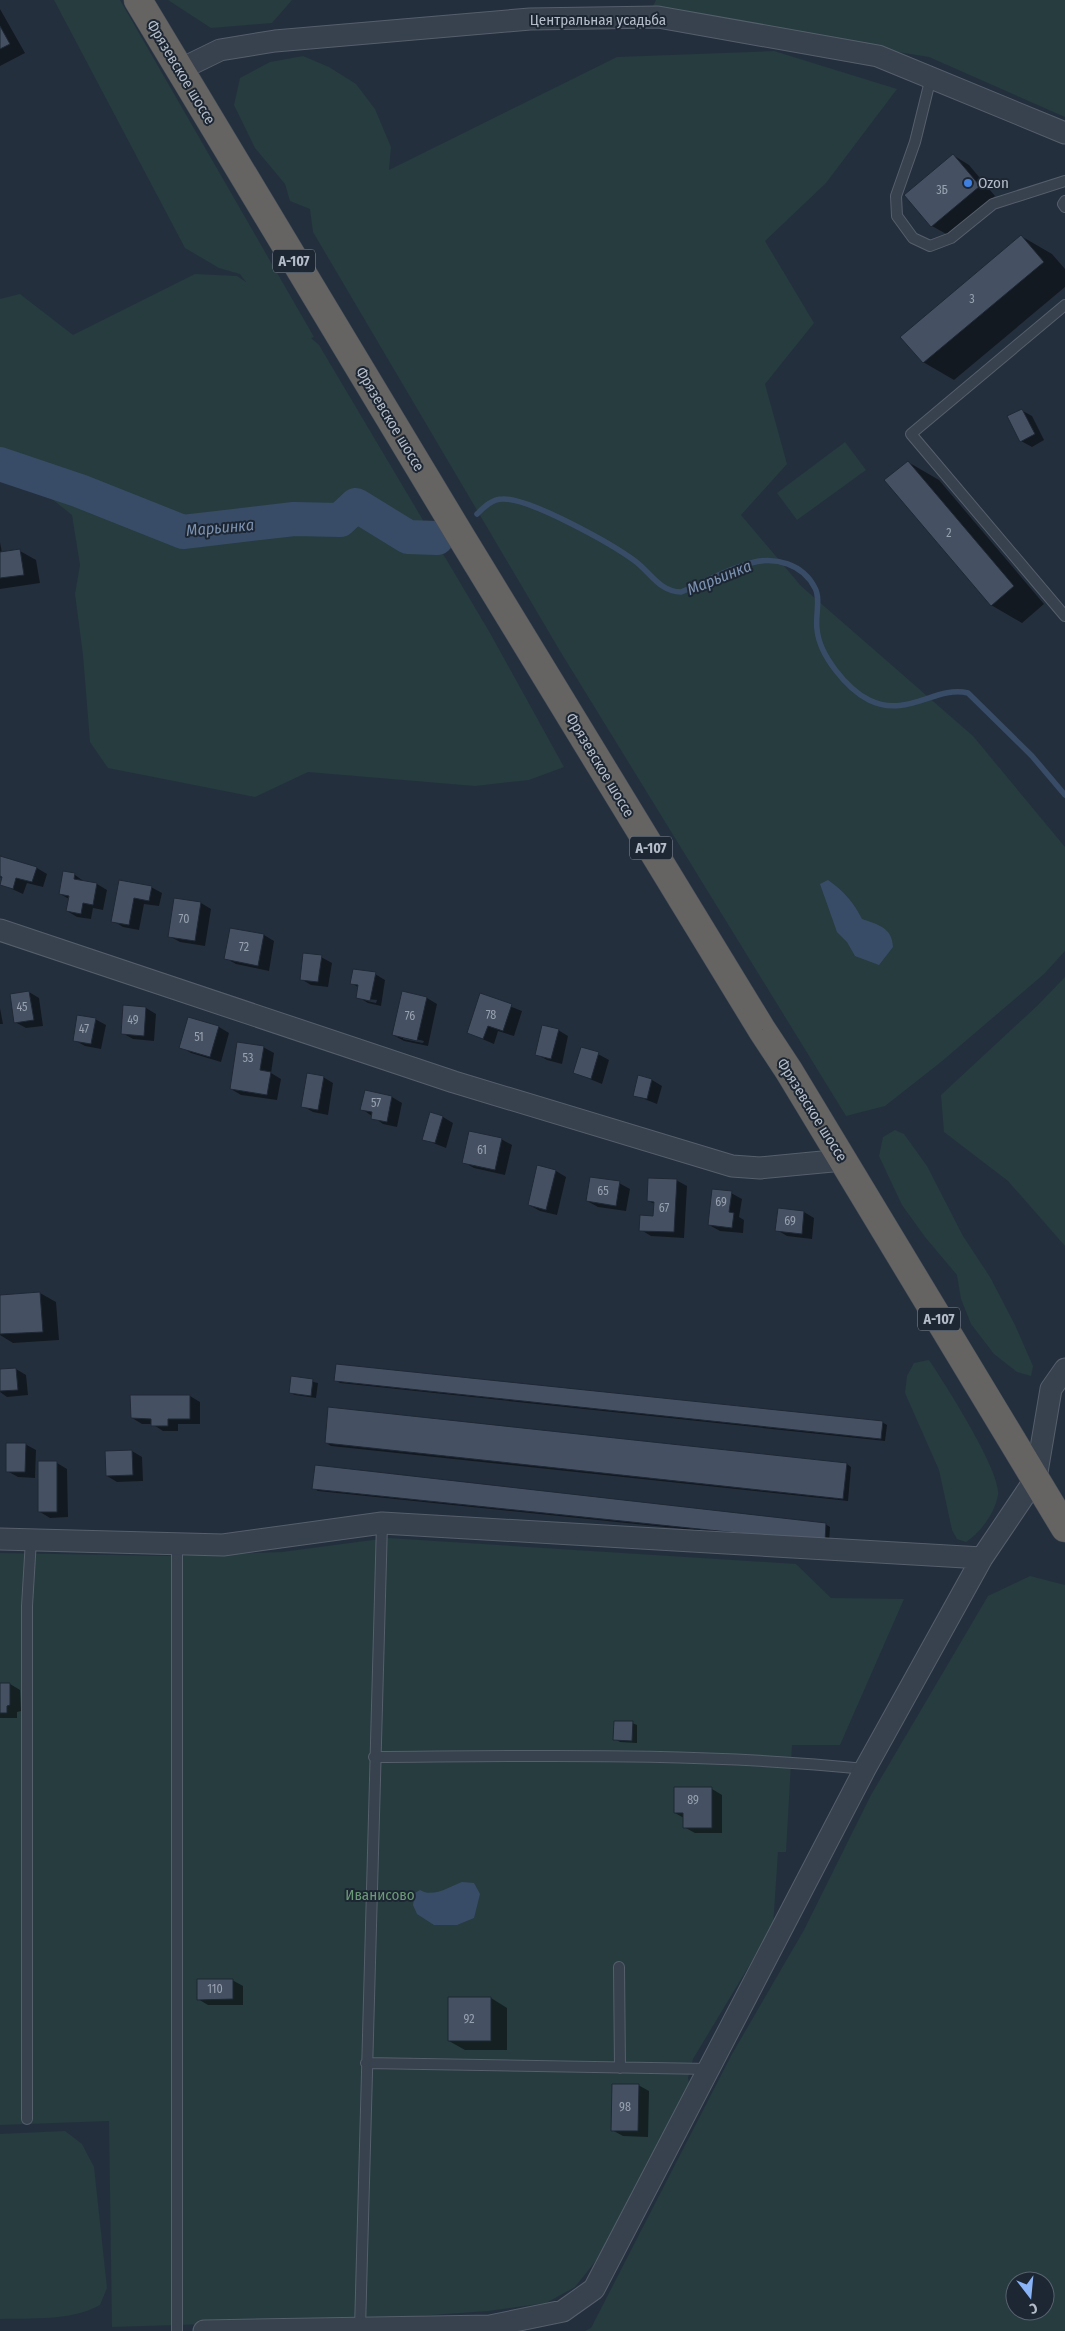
<svg xmlns="http://www.w3.org/2000/svg" width="1065" height="2331" font-family="'Fira Sans Condensed',sans-serif">
<style>
.green{fill:#263c3f;fill-rule:evenodd}
.water{fill:#394c67}
.shadow{fill:#0007;fill-rule:evenodd}
.lines{fill:none;stroke-linecap:round;stroke-linejoin:round}
.stream{stroke:#394c67;stroke-width:5.5}
.river{stroke:#394c67;stroke-width:34}
.building{fill:#455162;stroke:#1f2835}
.service-casing{stroke:#565f6c;stroke-width:12}
.minor-casing{stroke:#565f6c;stroke-width:23}
.trunk-casing{stroke:#434c59;stroke-width:29}
.service{stroke:#38414e;stroke-width:10}
.minor{stroke:#38414e;stroke-width:21}
.trunk{stroke:#656462;stroke-width:28}
.shop-dot{fill:#3f7fe0;stroke:#1d2633;stroke-width:2}
.labels{text-anchor:middle;stroke-width:4;stroke-linejoin:round;paint-order:stroke}
.number-label{font-size:12px;fill:#98a1af}
.shield{fill:#1d2633;stroke:#878f9c;stroke-width:1}
.shield-label{font-size:14px;font-weight:bold;fill:#b4bcc9}
.street-label{font-size:15px;fill:#b4bcc9;stroke:#1d2633}
.poi-label{font-size:15px;fill:#b4bcc9;stroke:#1d2633;text-anchor:start}
.park-label{font-size:15px;fill:#6b9a76;stroke:#1d2633}
.water-label{font-size:16px;font-style:italic;fill:#7c92b1;stroke:#1d2633}
</style>
<rect width="100%" height="100%" fill="#242f3e"/>
<!-- green -->
<path class="green" d="M54,0H120L314,337L311,338L319,345L490,633L564,767L529,780L475,786L308,772L255,797L108,768L90,742L83,655L75,594L80,565L72,515L23,476L0,473V299L20,294L73,335L195,274L237,276L246,282L240,274L219,268L185,248Z
M168,0H292L272,23L211,28Z
M656,0H1065V117L929,57L650,12Z
M774,51L897,89L826,183L765,241L814,323L765,384L787,464L741,515L801,586L973,736L1065,847V951L1044,974L941,1062L885,1106L846,1116L560,651L313,232L310,209L290,201L285,184L255,148L234,105L240,78L270,62L303,56L329,67L356,84L375,109L391,147L389,170L617,57Z
M845,442L866,470L797,520L777,493Z
M1065,977V1246L1008,1181L944,1132L941,1095L1037,1006Z
M895,1130L904,1134L927,1166L963,1236L990,1277L1015,1325L1033,1366L1031,1376L1017,1372L994,1354L971,1324L961,1299L957,1275L925,1237L902,1205L879,1156L883,1137Z
M929,1360C944,1382 1002,1473 998,1495C995,1513 980,1533 966,1542L957,1539L952,1530L939,1470L905,1393L907,1376L914,1363Z
M388,1538L796,1564L831,1598L904,1599L840,1745H792L786,1852H778L773,1926L693,2059L688,2078L690,2087L610,2243L575,2287L546,2303L488,2311L375,2319L112,2327L109,2121L0,2125V1553L169,1556L282,1552Z
M1030,1576L1065,1585V2331H585L591,2328L732,2054L804,1930L871,1795L988,1596ZM1015,2281H1045V2311H1015Z
M65,2131L82,2144L94,2167L107,2288L100,2305C71,2321 33,2318 0,2319V2134Z"/>
<!-- water -->
<path class="water" d="M828,880C844,891 854,903 862,919C878,925 892,927 893,947L879,965L855,956L847,942L837,932L820,884Z
M462,1882L474,1883L480,1894L474,1918L457,1925H434L417,1914L413,1905L415,1893L420,1890C433,1898 449,1887 462,1882Z"/>
<!-- shadow -->
<path class="shadow" d="M0,9L25,53L0,66Z
M953,155L969,165L995,196L948,235L932,226Z
M1021,236L1052,254L1065,269V287L954,380L923,362Z
M1021,410L1032,416L1044,440L1032,447L1021,441Z
M908,462L939,480L1044,604L1022,623L991,605Z
M0,542L2,553L20,551L36,560L40,583L0,589Z
M0,857L37,868L47,874L43,887L27,883L23,894L1,884L3,879L0,877Z
M64,873L75,875L85,882L97,884L107,890L103,910L93,908L91,919L77,917L67,911L69,899L60,894Z
M120,882L151,887L162,893L159,906L144,904L139,930L123,927L113,921Z
M201,903L211,909L205,946L180,942L169,936Z
M264,935L274,941L269,971L236,964L225,958Z
M321,957L332,963L328,987L311,985L301,979Z
M375,974L385,980L381,1006L368,1003L358,997L359,988L352,983ZM367,999L377,1000L376,1003L367,1001Z
M29,992L39,998L43,1026L26,1028L15,1022Z
M481,995L522,1011L514,1036L498,1031L494,1044L468,1033Z
M427,998L437,1004L428,1046L404,1041L393,1035ZM403,1036L424,1041L423,1043L403,1039Z
M0,1008L3,1024H0Z
M146,1008L156,1014L154,1041L133,1039L122,1033Z
M189,1018L219,1027L229,1033L221,1062L191,1053L181,1047Z
M95,1019L106,1025L101,1049L85,1046L74,1040Z
M558,1030L568,1036L562,1064L547,1060L536,1054Z
M263,1047L274,1053L271,1073L281,1079L277,1100L241,1095L231,1089Z
M598,1054L609,1060L602,1084L575,1073Z
M323,1077L333,1083L328,1115L313,1112L302,1106Z
M652,1080L662,1086L657,1104L634,1095Z
M392,1097L402,1103L397,1127L383,1124L362,1109Z
M443,1117L453,1123L446,1148L423,1139Z
M501,1139L512,1145L505,1175L474,1168L463,1162Z
M556,1171L566,1177L557,1215L540,1211L529,1205Z
M676,1180L687,1186L684,1238L651,1236L641,1230L654,1217L655,1204L648,1201Z
M619,1183L630,1189L626,1211L598,1207L587,1201Z
M731,1193L742,1199L739,1217L744,1220L743,1233L720,1231L709,1225Z
M804,1212L814,1218L812,1239L787,1236L777,1230Z
M40,1293L56,1302L59,1340L13,1343L0,1335V1296Z
M16,1369L26,1375L28,1395L7,1397L0,1392V1370Z
M292,1377L318,1383L316,1398L295,1395L290,1393Z
M335,1380L882,1422L887,1425L885,1441L340,1383Z
M190,1396L200,1402V1424H178V1431H163L152,1424H142L132,1418Z
M326,1443L847,1464L851,1467L848,1501L331,1446Z
M25,1444L36,1450L35,1478L18,1477L7,1471Z
M132,1451L142,1457L143,1481L117,1482L107,1476Z
M57,1463L67,1469L68,1517L50,1518L40,1512Z
M313,1488L825,1524L830,1527L829,1544L318,1491Z
M0,1684H10L20,1690L21,1711L17,1712V1718H0Z
M632,1723L637,1725V1743L620,1742L615,1739Z
M712,1789L722,1795V1833H695L684,1827V1818L675,1813Z
M232,1980L243,1986V2005H208L198,1999Z
M491,1998L507,2008V2050H465L449,2041Z
M638,2085L649,2091L648,2137L623,2136L612,2130Z"/>
<g class="lines">
<!-- stream -->
<path class="stream" d="M477,514C484,507 492,499 503,499C530,498 612,544 635,561C651,573 660,592 681,592C703,583 727,569 751,563C775,556 803,564 815,588C821,599 815,617 817,629C819,655 847,689 869,700C907,719 936,685 968,693L1032,756L1065,795"/>
<!-- river -->
<path class="river" d="M0,464L80,491L183,532L294,519L340,520L356,505L408,537L437,538"/>
</g>
<!-- building -->
<path class="building" d="M0,26L10,44L0,49Z
M953,154L980,186L931,227L904,195Z
M1021,235L1044,262L923,363L900,337Z
M1022,409L1035,434L1020,442L1007,416Z
M908,461L1014,586L991,606L884,480Z
M20,549L24,575L0,578V552Z
M0,856L37,867L32,882L16,878L13,889L0,885L2,877L0,876Z
M63,871L75,873L74,879L97,883L93,905L83,903L81,914L66,911L69,896L59,894Z
M119,880L152,886L149,901L134,898L129,925L111,922Z
M174,898L201,902L195,941L168,937Z
M230,928L264,934L258,966L224,959Z
M303,953L322,955L318,982L300,980Z
M353,969L376,972L370,1001L356,998L358,985L350,984Z
M29,991L34,1020L14,1023L10,994Z
M402,991L427,997L417,1041L392,1035Z
M480,993L512,1004L503,1031L488,1026L483,1039L467,1033Z
M123,1005L146,1007L144,1036L121,1034Z
M77,1015L96,1018L91,1044L73,1041Z
M188,1017L219,1026L210,1057L179,1048Z
M542,1025L559,1029L551,1059L535,1055Z
M237,1042L264,1046L260,1070L271,1072L267,1095L230,1089Z
M581,1047L599,1052L591,1079L573,1073Z
M307,1073L324,1076L318,1110L301,1107Z
M638,1075L652,1079L647,1099L633,1096Z
M365,1090L392,1096L387,1122L371,1119L372,1112L360,1110Z
M430,1112L443,1116L435,1143L422,1140Z
M469,1131L502,1138L495,1170L462,1163Z
M537,1165L556,1170L546,1210L528,1205Z
M590,1177L620,1181L616,1206L586,1201Z
M648,1178L677,1179L674,1232L639,1231L640,1215L653,1216L654,1202L647,1201Z
M712,1189L732,1191L729,1212L734,1213L732,1228L708,1225Z
M778,1208L804,1211L802,1234L775,1231Z
M40,1292L43,1332L0,1334V1295Z
M336,1364L883,1421L881,1439L334,1381Z
M16,1368L18,1390L0,1391V1369Z
M291,1376L313,1379L311,1396L289,1393Z
M130,1395H190V1419H168V1426H151V1419L131,1418Z
M328,1407L847,1463L843,1499L325,1443Z
M6,1443H26L25,1472H6Z
M132,1450L133,1475L106,1476L105,1451Z
M38,1461H57V1512H38Z
M315,1465L826,1523L825,1542L312,1489Z
M0,1683H10V1705L7,1706V1713H0Z
M614,1721H633L632,1741L613,1740Z
M674,1787H712V1828H683V1813H674Z
M197,1979H233V1999L197,2000Z
M448,1997H491V2041H448Z
M612,2084H639L638,2131H611Z"/>
<g class="lines">
<!-- service casing -->
<g class="service-casing">
<path id="service" d="M931,77L915,142L896,196L897,216L913,238L930,246L951,238L993,204L1065,181
M1065,201L1063,204L1065,207
M1065,305L911,434L1065,616
M374,1757C538,1756 701,1752 865,1769
M619,1967L620,2068
M366,2063L709,2069
M27,2119V1606L31,1540
M360,2329L382,1523
M177,2331V1545"/>
</g>
<!-- minor casing -->
<g class="minor-casing">
<path id="minor" d="M179,70L220,50L275,41L530,19L658,17L878,56L1065,133
M0,930L454,1082L732,1166L760,1168L843,1160
M0,1539L223,1545L382,1523L982,1558
M204,2331L490,2326L563,2311L594,2289L865,1769L982,1558L1036,1478L1051,1389L1065,1369"/>
</g>
<!-- trunk casing -->
<g class="trunk-casing">
<path id="trunk" d="M138,0L460,535L762,1030L789,1071L1065,1528"/>
</g>
<!-- service -->
<use href="#service" class="service"/>
<!-- minor -->
<use href="#minor" class="minor"/>
<!-- trunk -->
<use href="#trunk" class="trunk"/>
</g>
<!-- markers -->
<circle class="shop-dot" cx="968" cy="183" r="5"/>
<g class="labels">
<!-- number labels -->
<g class="number-label">
<text x="942" y="194">3Б</text>
<text x="972" y="303">3</text>
<text x="949" y="537">2</text>
<text x="184" y="923">70</text>
<text x="244" y="951">72</text>
<text x="22" y="1011">45</text>
<text x="491" y="1019">78</text>
<text x="410" y="1020">76</text>
<text x="133" y="1024">49</text>
<text x="84" y="1033">47</text>
<text x="199" y="1041">51</text>
<text x="248" y="1062">53</text>
<text x="376" y="1107">57</text>
<text x="482" y="1154">61</text>
<text x="603" y="1195">65</text>
<text x="721" y="1206">69</text>
<text x="664" y="1212">67</text>
<text x="790" y="1225">69</text>
<text x="693" y="1804">89</text>
<text x="215" y="1993">110</text>
<text x="469" y="2023">92</text>
<text x="625" y="2111">98</text>
</g>
<!-- shield labels -->
<g class="shield">
<rect x="273" y="249.5" width="42" height="23" rx="4"/>
<rect x="630" y="836.5" width="42" height="23" rx="4"/>
<rect x="918" y="1307.5" width="42" height="23" rx="4"/>
</g>
<g class="shield-label">
<text x="294" y="266">А-107</text>
<text x="651" y="853">А-107</text>
<text x="939" y="1324">А-107</text>
</g>
<!-- street labels -->
<g class="street-label">
<text x="598" y="25">Центральная усадьба</text>
<text transform="translate(181 72) rotate(59)" y="5">Фрязевское шоссе</text>
<text transform="translate(390 419) rotate(59)" y="5">Фрязевское шоссе</text>
<text transform="translate(600 765) rotate(59)" y="5">Фрязевское шоссе</text>
<text transform="translate(812 1110) rotate(58)" y="5">Фрязевское шоссе</text>
</g>
<!-- poi labels -->
<g class="poi-label">
<text x="978" y="188">Ozon</text>
</g>
<!-- park labels -->
<g class="park-label">
<text x="380" y="1900">Иванисово</text>
</g>
<!-- water labels -->
<g class="water-label">
<text transform="translate(220 527) rotate(-5)" y="6">Марьинка</text>
<text transform="translate(719 577) rotate(-22)" y="6">Марьинка</text>
</g>
</g>
<!-- north arrow -->
<g transform="translate(1030 2296) rotate(164)"><circle r="24" fill="#1d2633" stroke="#59626f"/>
<path d="M0-4L9 19L0 12L-9 19Z" fill="#8ab4f8"/>
<text y="-8" font-size="14" font-weight="bold" text-anchor="middle" fill="#b4bcc9">С</text>
</g>
</svg>
